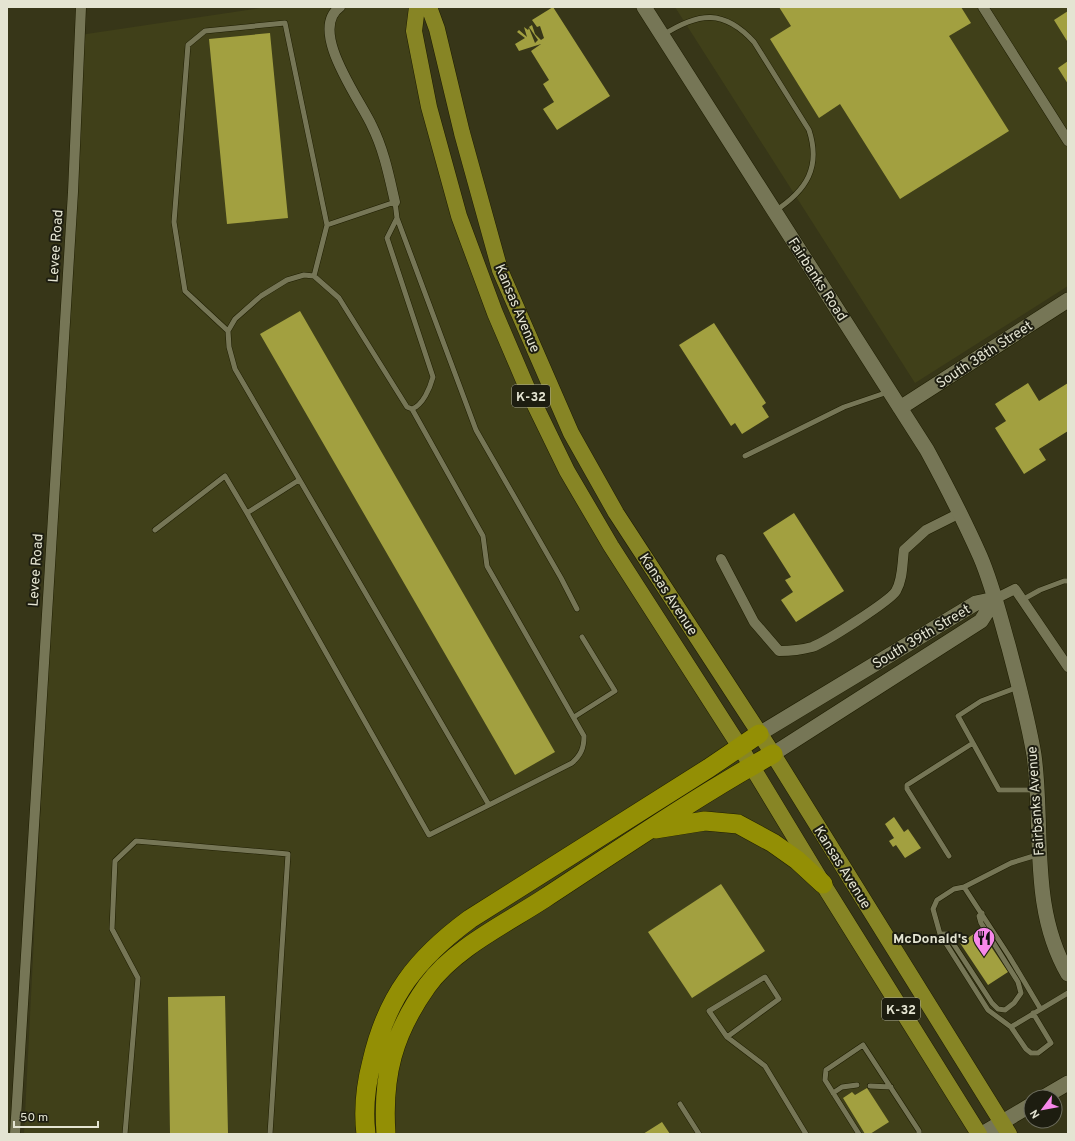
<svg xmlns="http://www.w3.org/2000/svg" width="1075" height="1141" font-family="Overpass,sans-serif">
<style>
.built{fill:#404019}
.building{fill:#a2a040}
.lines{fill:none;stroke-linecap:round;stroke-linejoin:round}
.lane-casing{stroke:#1e1d01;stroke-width:6}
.street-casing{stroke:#1e1d01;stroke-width:11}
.secondary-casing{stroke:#1e1d01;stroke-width:16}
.primary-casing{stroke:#1e1d01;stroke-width:17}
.highway-casing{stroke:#1e1d01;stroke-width:20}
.lane{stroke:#767656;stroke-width:5}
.street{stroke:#767656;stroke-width:10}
.secondary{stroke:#767656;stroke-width:15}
.primary{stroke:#878525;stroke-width:16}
.highway{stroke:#938f05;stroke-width:19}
.labels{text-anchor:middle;stroke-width:4;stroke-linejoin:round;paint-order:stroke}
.shield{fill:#1d1d10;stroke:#a8a898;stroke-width:1}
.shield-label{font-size:13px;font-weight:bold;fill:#e4e4d2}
.street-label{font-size:14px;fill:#e4e4d2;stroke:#1d1d10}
.poi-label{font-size:14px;font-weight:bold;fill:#e4e4d2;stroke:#1d1d10;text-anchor:end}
</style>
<rect width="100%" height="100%" fill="#373618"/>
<!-- built -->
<path class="built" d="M267,7H417L414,31L459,216L567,471L980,1134H24L80,35Z
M675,7H1068V286L915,383Z"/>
<!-- building -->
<path class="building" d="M553,7L610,96L557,130L543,109L554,102L543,84L549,80L531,51L541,44L519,51L515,44L525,38L517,32L519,30L527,37L524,27L528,30L529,28L535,43L538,40L529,27L532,25L535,34L541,40L544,38L540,26L537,27L532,20Z
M779,7H961L971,23L949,36L1009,131L900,199L840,104L819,118L770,39L791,26Z
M1068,11V40L1067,41L1054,20Z
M270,33L288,218L227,224L209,39Z
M1068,61V84L1058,68Z
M300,311L555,752L515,775L260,334Z
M714,323L766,403L762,406L769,417L742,434L735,423L731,426L679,345Z
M1028,383L1039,401L1068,383V431L1039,449L1046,460L1024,474L995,428L1006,421L995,404Z
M794,513L844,591L796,622L781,600L793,592L785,580L791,577L763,533Z
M894,817L904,832L908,829L921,848L905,858L896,845L893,847L889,841L894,838L885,824Z
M721,884L765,951L692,998L648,932Z
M980,930L1008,972L988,985L960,943Z
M225,996L228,1134H170L168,997Z
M867,1088L889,1122L870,1134H865L843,1098L852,1092L855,1095Z
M662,1122L670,1134H643Z"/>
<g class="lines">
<!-- lane casing -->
<g class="lane-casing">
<path id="lane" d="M663,35C699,12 724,9 754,42L809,130C821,167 807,190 775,211
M397,218L476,430L561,578L577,609
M327,225L395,202L397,218L387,238L433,377C430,388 423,405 412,409L407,407L339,298L314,276L304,275L287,280L261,296L235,319L228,331L229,347L235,369L489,805L572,763C581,755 584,748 584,736L487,566L483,536L412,409
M228,331L185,291L174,222L188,45L205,31L285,23L327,225L314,276
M745,456L844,407L888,392
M299,480L247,513L429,835L489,805
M155,530L225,476L247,513
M1022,600L1040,590L1064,581H1068
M1018,687L981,701L958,716L999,790H1036
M574,717L615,691L582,637
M949,856L907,789V785L973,743
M964,887L1009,956L1040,1008
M940,934H947L992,1003L998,1009L1005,1010L1014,1003L1021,993L1018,982L981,923L979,916L982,913
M1033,1013L1051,1043L1038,1053H1031L1026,1049L1011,1027L988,1010L940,934L933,909L937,900L954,889L964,887L1011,863L1037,855
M1011,1027L1068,993
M727,1037L779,999L765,977L709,1011L727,1037L765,1066L806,1134
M870,1086L891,1087
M833,1093L842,1087L857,1085
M680,1104L699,1134
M125,1134L138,978L112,929L115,861L136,841L288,854L270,1134
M859,1134L825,1080L826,1070L863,1045L919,1131V1134"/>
</g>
<!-- street casing -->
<g class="street-casing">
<path id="street" d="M340,7C307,30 361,101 372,126C384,150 389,176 395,202
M983,7L1068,141
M721,559L754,622L779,651C790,651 801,650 812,647C824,643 890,601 896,591C903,579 902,564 904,550L926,530L960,513
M995,599L1015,589L1068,667
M15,1134L73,192L81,7"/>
</g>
<!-- secondary casing -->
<g class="secondary-casing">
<path id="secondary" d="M644,7L927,450C946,485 964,520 980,556C993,586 1000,617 1009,648C1018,683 1028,719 1034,755C1044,828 1029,907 1068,974
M900,408L1068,300
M759,734L976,603L995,599
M773,754L981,621L995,599
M1044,1097L1068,1083
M982,1134L1031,1105"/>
</g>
<!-- primary casing -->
<g class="primary-casing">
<path id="primary" d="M417,7L414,31L429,107L459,216L495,313L530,395L567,471L611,546L740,747L823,884L979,1134
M429,7L437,29L462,133L500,270L571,433L616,513L773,754L1009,1134"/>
</g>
<!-- highway casing -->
<g class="highway-casing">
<path id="highway" d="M655,829L705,821L738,824L773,843L797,860L823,884
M366,1134C363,1110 366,1084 372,1061C387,996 417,958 470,919L709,768L759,734
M386,1134C382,1076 393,1034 427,986C454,948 507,923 545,898C620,849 694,798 773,754"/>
</g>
<!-- lane -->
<use href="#lane" class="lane"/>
<!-- street -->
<use href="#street" class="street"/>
<!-- secondary -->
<use href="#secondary" class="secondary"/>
<!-- primary -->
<use href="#primary" class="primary"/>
<!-- highway -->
<use href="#highway" class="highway"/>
</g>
<!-- icons -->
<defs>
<g id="restaurant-pin" transform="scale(1.15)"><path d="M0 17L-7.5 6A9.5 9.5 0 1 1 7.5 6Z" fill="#f788eb" stroke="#1d1d10"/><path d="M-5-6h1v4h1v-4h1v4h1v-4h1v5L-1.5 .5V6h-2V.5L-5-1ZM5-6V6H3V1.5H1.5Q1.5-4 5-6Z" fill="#111"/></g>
</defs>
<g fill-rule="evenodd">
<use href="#restaurant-pin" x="984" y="938"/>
</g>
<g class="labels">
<!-- shield labels -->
<g class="shield">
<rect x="512" y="385" width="38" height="22" rx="3"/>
<rect x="882" y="998" width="38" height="22" rx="3"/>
</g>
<g class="shield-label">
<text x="531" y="401">K-32</text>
<text x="901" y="1014">K-32</text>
</g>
<!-- street labels -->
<g class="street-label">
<text transform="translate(55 246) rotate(-86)" y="5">Levee Road</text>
<text transform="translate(818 279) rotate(57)" y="5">Fairbanks Road</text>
<text transform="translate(518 308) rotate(67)" y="5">Kansas Avenue</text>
<text transform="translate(984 354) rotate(-33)" y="5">South 38th Street</text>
<text transform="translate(35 570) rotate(-86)" y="5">Levee Road</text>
<text transform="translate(669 594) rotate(57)" y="5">Kansas Avenue</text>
<text transform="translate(921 636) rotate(-31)" y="5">South 39th Street</text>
<text transform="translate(1035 801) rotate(-94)" y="5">Fairbanks Avenue</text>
<text transform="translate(843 867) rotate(58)" y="5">Kansas Avenue</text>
</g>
<!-- poi labels -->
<g class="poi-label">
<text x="968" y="943">McDonald's</text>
</g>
</g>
<!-- border -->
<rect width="1075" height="1141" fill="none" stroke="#e4e4d2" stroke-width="16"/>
<!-- north arrow -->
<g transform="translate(1043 1109) rotate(238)"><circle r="19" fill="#1d1d10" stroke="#6d6d5e"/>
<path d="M0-3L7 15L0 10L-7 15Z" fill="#f788eb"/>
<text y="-6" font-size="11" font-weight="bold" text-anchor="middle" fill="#e4e4d2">N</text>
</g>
<!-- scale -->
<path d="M14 1121v6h84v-6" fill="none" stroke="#e4e4d2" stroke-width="2"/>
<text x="20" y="1121" font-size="12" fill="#e4e4d2" stroke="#1d1d10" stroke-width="3" paint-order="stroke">50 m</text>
</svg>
